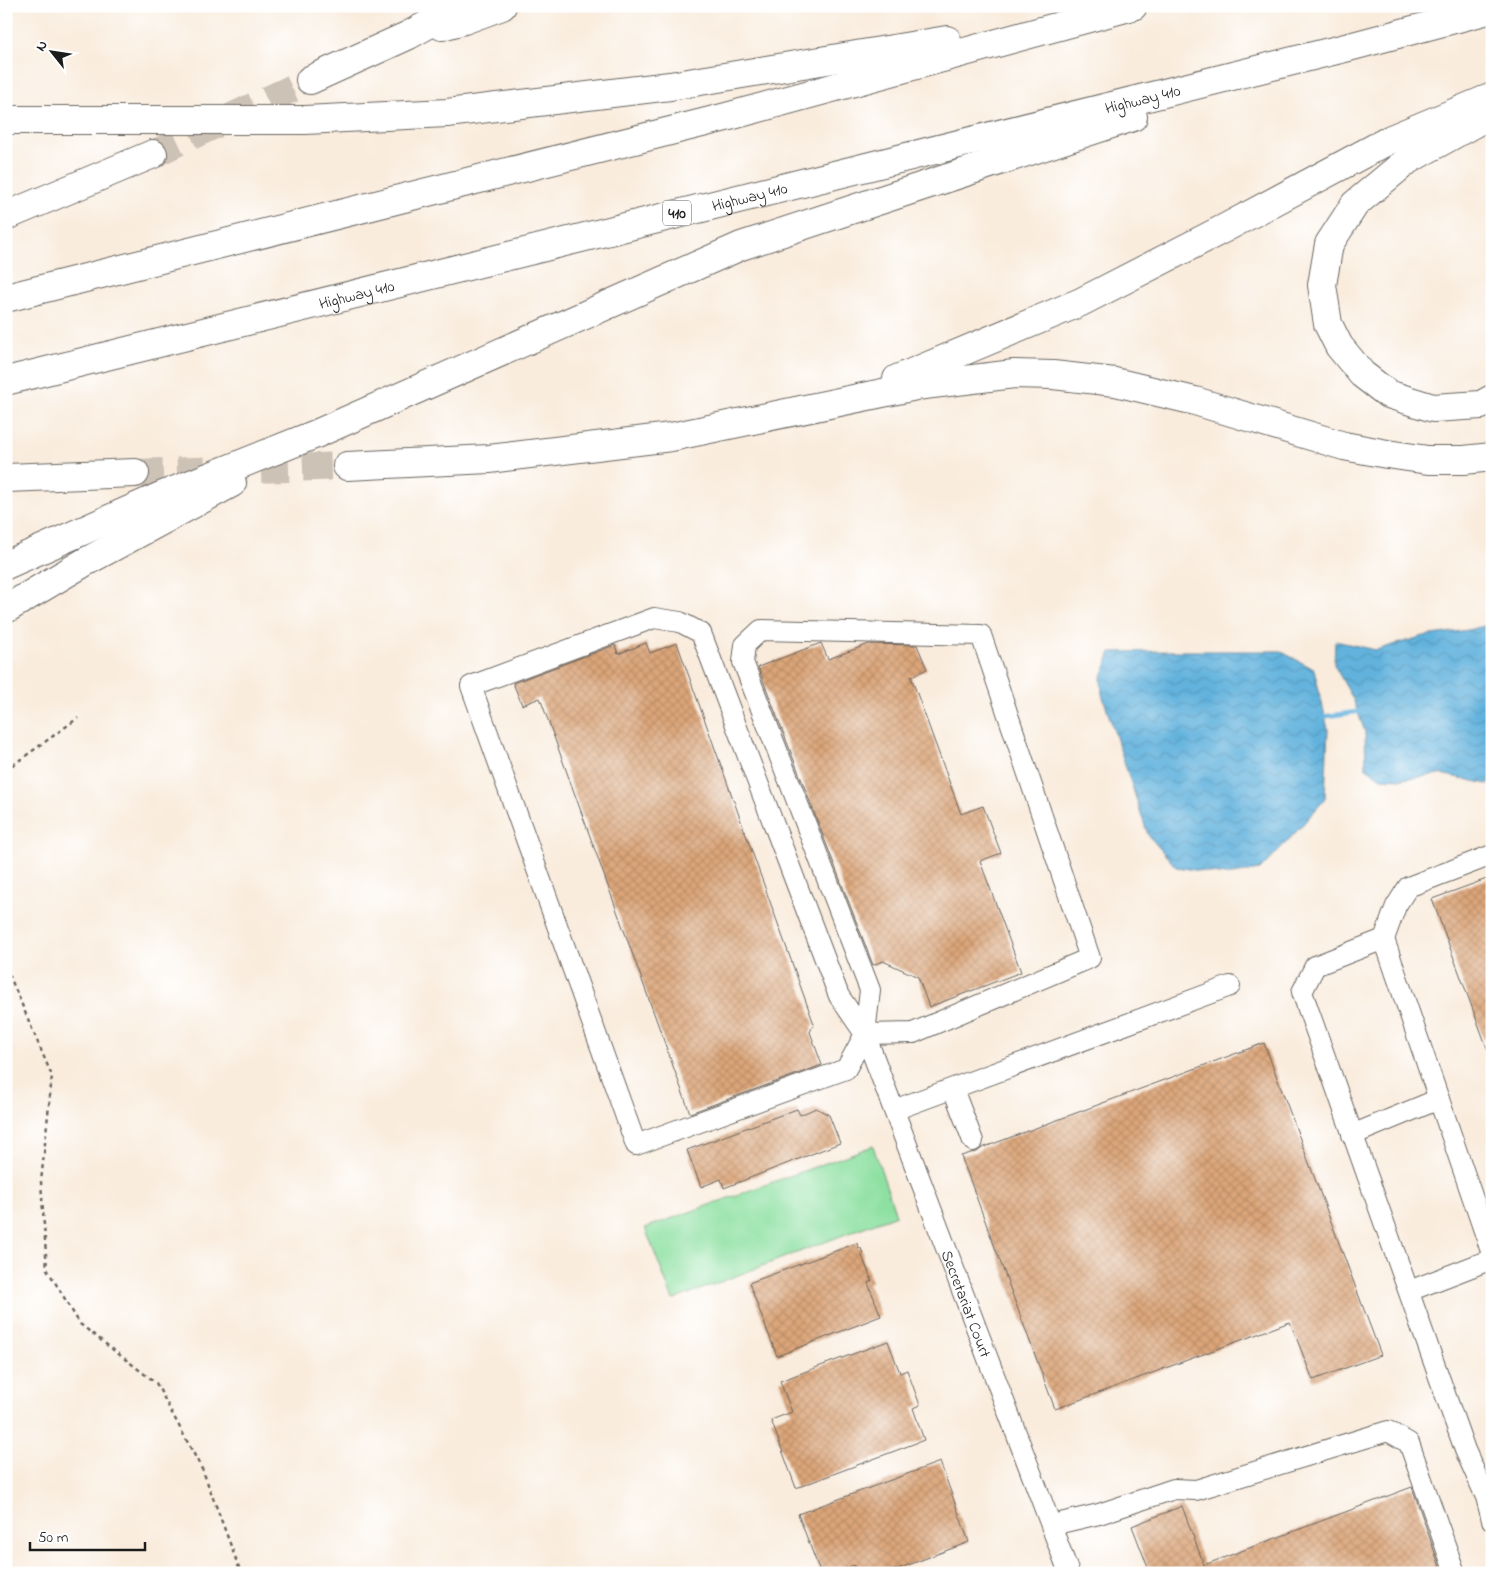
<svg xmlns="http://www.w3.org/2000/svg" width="1498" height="1579" font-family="'Indie Flower',sans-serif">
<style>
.grass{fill:#8de0a1;stroke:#547e5e}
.water{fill:url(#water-waves);stroke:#3f677c}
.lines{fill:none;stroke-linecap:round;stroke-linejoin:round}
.stream{stroke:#62b2dd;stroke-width:4.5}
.building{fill:url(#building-cross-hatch)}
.highway-tunnel{stroke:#cdc2b6;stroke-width:28;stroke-dasharray:28 14;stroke-linecap:butt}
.minor-casing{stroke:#696560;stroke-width:22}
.highway-casing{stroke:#696560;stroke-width:30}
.path{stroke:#696560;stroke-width:2.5;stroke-dasharray:4 4;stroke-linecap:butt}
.minor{stroke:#fff;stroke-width:20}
.highway{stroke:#fff;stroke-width:28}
.labels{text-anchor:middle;stroke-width:5;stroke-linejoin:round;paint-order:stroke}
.shield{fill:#fff;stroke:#606060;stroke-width:1}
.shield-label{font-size:15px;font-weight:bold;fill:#1c1c1c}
.street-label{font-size:16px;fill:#1c1c1c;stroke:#fff}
</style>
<defs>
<pattern id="water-waves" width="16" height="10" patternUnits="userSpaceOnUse" patternTransform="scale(1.25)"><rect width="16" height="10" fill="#62b2dd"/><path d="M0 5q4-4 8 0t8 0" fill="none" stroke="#5498bd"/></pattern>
<pattern id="building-cross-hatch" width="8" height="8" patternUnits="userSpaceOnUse" patternTransform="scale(1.25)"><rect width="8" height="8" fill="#dba579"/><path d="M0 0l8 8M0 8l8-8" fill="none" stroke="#bb8d68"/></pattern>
</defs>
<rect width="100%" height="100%" fill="#fff"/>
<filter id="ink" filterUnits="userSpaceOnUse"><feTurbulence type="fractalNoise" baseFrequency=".02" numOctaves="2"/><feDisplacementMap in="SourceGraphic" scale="10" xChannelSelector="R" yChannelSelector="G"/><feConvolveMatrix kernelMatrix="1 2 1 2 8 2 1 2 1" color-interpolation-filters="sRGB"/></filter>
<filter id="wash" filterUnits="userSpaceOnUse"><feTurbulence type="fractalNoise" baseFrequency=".0096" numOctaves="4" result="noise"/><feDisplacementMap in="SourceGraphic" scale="20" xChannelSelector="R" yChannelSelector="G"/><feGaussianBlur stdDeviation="1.12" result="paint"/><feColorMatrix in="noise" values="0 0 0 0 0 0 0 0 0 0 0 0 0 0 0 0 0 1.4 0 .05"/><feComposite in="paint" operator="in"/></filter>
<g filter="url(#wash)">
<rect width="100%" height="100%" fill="#f9ecdd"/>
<!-- grass -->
<path class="grass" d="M873,1146L896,1215L673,1300L645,1228Z"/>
<!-- water -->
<path class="water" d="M1492,624V781L1487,784L1441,774L1402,779L1381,778L1366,768L1365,732L1353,699L1334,665L1335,641L1376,650L1424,636L1468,630Z
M1170,651H1280L1314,669L1328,729L1325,799L1296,832L1260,870L1225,875L1176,867L1148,835L1102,694L1101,679L1111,652Z"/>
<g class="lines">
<!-- stream -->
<path class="stream" d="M1321,717L1363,711"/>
</g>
<g id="blocks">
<!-- building -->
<path class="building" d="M646,643L650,653L677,643L814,1024L810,1032L822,1065L690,1113L540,698L522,705L513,683L615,645L618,654Z
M821,643L828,659L869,644L917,645L927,669L911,677L961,814L983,806L1001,853L980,861L1021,972L929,1007L918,977L883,961L873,965L758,667Z
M1492,877V1056H1490L1432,899Z
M1264,1043L1381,1355L1313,1380L1290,1322L1055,1409L961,1156L971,1153L977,1152L982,1148Z
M816,1108L829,1115L840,1143L724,1188L721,1179L701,1187L687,1150L797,1109L800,1115Z
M857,1243L858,1247L861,1248L863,1254L862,1256L872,1281L868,1283L881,1316L777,1356L749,1283Z
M888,1341L900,1373L907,1370L920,1405L913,1408L924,1440L796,1488L771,1420L792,1412L780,1381Z
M940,1462L969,1542L887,1573H857L854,1565L834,1573H827L819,1569L798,1514Z
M1412,1487L1442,1573H1150L1132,1526L1182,1506L1204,1565Z"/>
</g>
</g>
<g filter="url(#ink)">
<use href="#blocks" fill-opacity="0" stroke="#696560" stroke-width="1"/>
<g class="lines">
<!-- highway-tunnel -->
<path class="highway-tunnel" d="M153,154L310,80
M135,473L347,466"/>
<!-- minor casing -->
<g class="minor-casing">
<g id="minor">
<path d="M1384,939L1396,906L1408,887L1492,855"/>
<path id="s1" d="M865,1034L913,1033L1090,958L981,635L761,630L745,645L743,662L870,990L865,1034L846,1069L636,1145L471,686L654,618L680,622L701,633L839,996L865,1034L1069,1573"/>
<path d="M953,1089L973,1141"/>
<path d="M894,1110L1230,986"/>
<path d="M1352,1135L1439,1099"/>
<path d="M1492,1254L1384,939L1315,966L1302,992L1465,1450L1486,1497L1492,1520"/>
<path d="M1409,1291L1492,1259"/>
<path d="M1052,1525L1099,1514L1174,1489L1196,1490L1388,1431L1409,1443L1455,1573"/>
</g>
</g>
<!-- highway casing -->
<g class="highway-casing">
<g id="highway">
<path d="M442,26L464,20L502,6"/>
<path d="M310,80L409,35L461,6"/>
<path d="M1491,114L1408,160L1355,204L1329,244L1322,285L1328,324L1339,346L1362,374L1388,394L1433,408L1481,405L1492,399"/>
<path d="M6,120H305L447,113L670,86L947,40"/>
<path d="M6,216L153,154"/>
<path d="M6,298L726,117L1133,6"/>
<path d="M897,379L1081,302L1225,228L1391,139L1492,97"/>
<path id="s2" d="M6,381L1349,47L1492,9"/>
<path d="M347,466L489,459L671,437L916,386L1014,374L1053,375L1115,382L1195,401L1344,446L1387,454L1428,460H1464L1492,457"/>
<path d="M6,478L135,473"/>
<path d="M6,565L161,496L316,434L741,246L1133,117"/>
<path d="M6,609L85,562L232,483"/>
</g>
</g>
<!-- path -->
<path class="path" d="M6,770L78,718
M6,967L52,1076L41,1182L47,1269L80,1324L156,1383L203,1471L241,1573"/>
<!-- minor -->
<use href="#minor" class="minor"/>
<!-- highway -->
<use href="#highway" class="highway"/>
</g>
</g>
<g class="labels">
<!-- shield labels -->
<rect class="shield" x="663" y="200.5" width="28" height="25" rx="4"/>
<g class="shield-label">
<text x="677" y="218">410</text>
</g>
<!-- street labels -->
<g class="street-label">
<text dy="6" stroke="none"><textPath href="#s2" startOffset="1171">Highway 410</textPath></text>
<text dy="6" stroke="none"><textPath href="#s2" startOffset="766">Highway 410</textPath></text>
<text dy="6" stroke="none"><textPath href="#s2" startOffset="361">Highway 410</textPath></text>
<text dy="6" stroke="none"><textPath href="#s1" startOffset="2955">Secretariat Court</textPath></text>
</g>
</g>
<!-- margin -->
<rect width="1498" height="1579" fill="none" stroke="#fff" stroke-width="25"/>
<!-- north arrow -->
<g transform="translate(52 52) rotate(300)" stroke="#ffffff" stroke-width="4" paint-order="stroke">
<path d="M0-4L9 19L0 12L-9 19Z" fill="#1c1c1c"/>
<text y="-8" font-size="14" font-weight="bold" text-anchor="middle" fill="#1c1c1c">N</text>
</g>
<!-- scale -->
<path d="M30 1542v8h115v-8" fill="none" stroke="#1c1c1c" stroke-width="2.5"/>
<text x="38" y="1542" font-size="15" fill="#1c1c1c" stroke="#ffffff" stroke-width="4" paint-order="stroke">50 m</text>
</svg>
